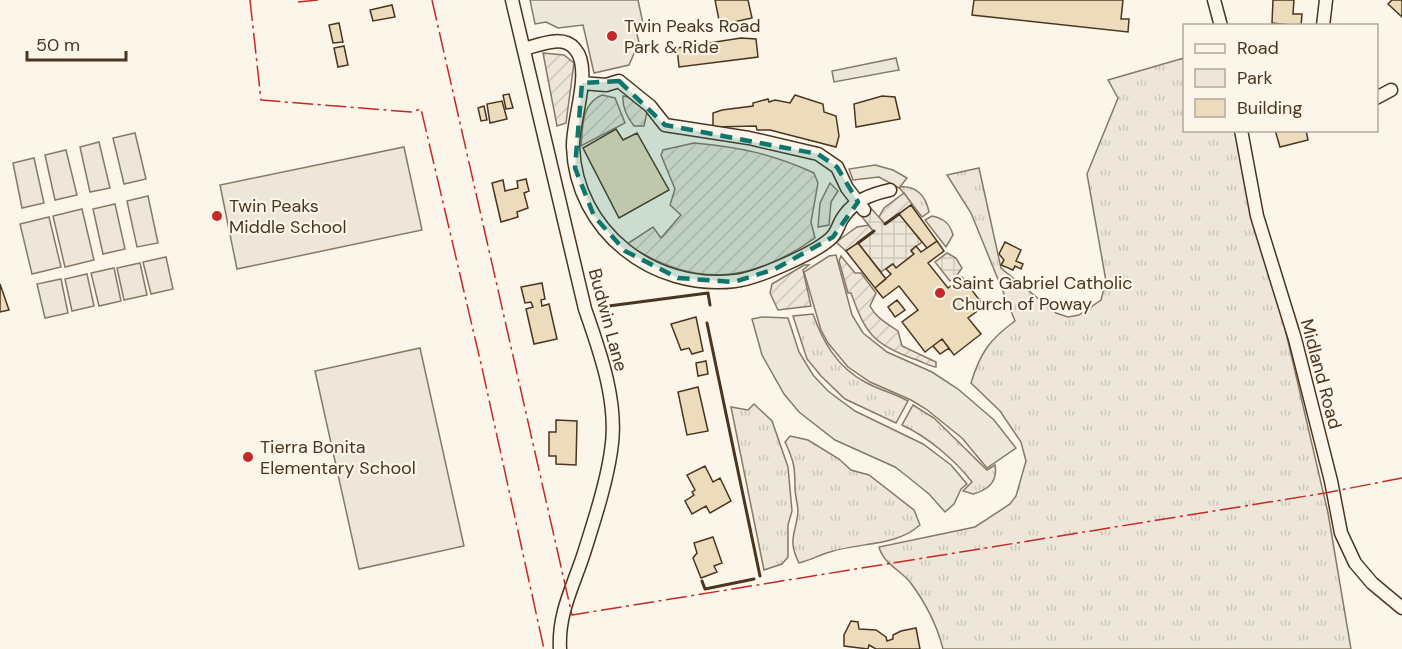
<svg xmlns="http://www.w3.org/2000/svg" width="1402" height="649" font-family="'DM Sans',sans-serif">
<style>
.grass{fill:url(#grass-tufts);stroke:#887966;stroke-width:1.5}
.park{fill:#ede6d9;stroke:#887966;stroke-width:1.5}
.garden{fill:url(#garden-furrows);stroke:#887966;stroke-width:1.5}
.parking{fill:#ede7d9;stroke:#887966;stroke-width:1.5}
.plaza{fill:url(#plaza-grid);stroke:#887966;stroke-width:1.5}
.building{fill:#ecdcbc;stroke:#4a3520;stroke-width:1.5}
.lines{fill:none;stroke-linecap:round;stroke-linejoin:round}
.street-casing{stroke:#4a3520;stroke-width:15}
.street{stroke:#fbf6e9;stroke-width:12}
.wall{stroke:#4a3520;stroke-width:3}
.power{stroke:#c62828;stroke-width:1.5;stroke-dasharray:21 4.5 3 4.5;stroke-linecap:butt}
.marked{fill:#0f766e;fill-opacity:0.2;stroke:#0f766e;stroke-width:4.5;stroke-dasharray:12 8;stroke-linejoin:round}
.poi-dot{fill:#c62828;stroke:#fbf6e9;stroke-width:2}
.labels{text-anchor:middle;stroke-width:4.5;stroke-linejoin:round;paint-order:stroke}
.poi-label{font-size:18px;fill:#4a3520;stroke:#fbf6e9;text-anchor:start}
.street-label{font-size:18px;fill:#4a3520;stroke:#fbf6e9}
</style>
<defs>
<pattern id="grass-tufts" width="24" height="20" patternUnits="userSpaceOnUse" patternTransform="scale(1.5)"><rect width="24" height="20" fill="#ede6d9"/><path d="M3 7l-1-3M5 7V3M7 7l1-3M15 17l-1-3M17 17v-4M19 17l1-3" fill="none" stroke="#cdc6ba"/></pattern>
<pattern id="garden-furrows" width="10" height="10" patternUnits="userSpaceOnUse" patternTransform="scale(1.5)"><rect width="10" height="10" fill="#ede6d9"/><path d="M-1 1l2-2M0 10L10 0M9 11l2-2" fill="none" stroke="#cdc6ba"/></pattern>
<pattern id="plaza-grid" width="8" height="8" patternUnits="userSpaceOnUse" patternTransform="scale(1.5)"><rect width="8" height="8" fill="#ede7d9"/><path d="M0 4h8M4 0v8" fill="none" stroke="#cdc7ba"/></pattern>
</defs>
<rect width="100%" height="100%" fill="#fbf6e9"/>
<!-- grass -->
<path class="grass" d="M1184,58V130L1239,131L1328,513L1351,649H943C937,625 925,602 910,582C900,570 883,563 879,547L975,527L1010,504L1016,496L1026,461L1021,442L1000,411L971,383C980,353 990,339 1015,321L971,213L947,175L979,168L1001,268L1056,313L1068,317L1079,315L1101,300L1106,281L1087,174L1118,98L1108,80Z
M899,187C916,185 926,196 929,212L922,217Z
M932,216C943,218 950,223 953,235L946,247L925,220Z
M813,314C823,342 837,367 865,382C879,390 894,393 908,401L896,423L845,399L821,376L807,359L793,316Z
M754,404L772,421L788,467L792,511L788,525V557L782,564L764,570L731,407L748,410Z
M913,405L934,418L987,470L995,465C998,481 988,490 973,494L963,491L972,482C955,460 928,437 902,425Z
M790,436L808,440L839,459L851,470L869,475L914,510L920,525C895,547 860,542 830,552C819,555 811,560 799,563C787,540 796,533 798,512C798,504 795,496 795,488C795,467 794,461 785,442Z"/>
<!-- park -->
<path class="park" d="M135,133L146,179L124,184L113,138Z
M99,142L110,188L90,192L80,147Z
M404,147L422,230L237,269L220,185Z
M66,150L77,195L55,200L45,155Z
M34,158L44,203L22,208L13,163Z
M148,196L158,243L137,247L127,201Z
M115,204L125,249L103,254L93,209Z
M82,209L94,260L65,267L53,216Z
M49,217L61,267L32,274L20,224Z
M166,257L173,289L151,294L143,262Z
M140,263L147,295L124,300L117,268Z
M114,268L121,301L99,306L91,273Z
M87,274L94,306L72,311L65,279Z
M61,279L68,313L45,318L37,284Z
M420,348L464,546L359,569L315,371Z"/>
<!-- garden -->
<path class="garden" d="M543,53L564,55L574,63L566,123L557,126Z
M602,95L615,98L625,123L581,146C583,126 581,104 602,95Z
M623,96L628,97L647,112L644,126H634C627,117 622,107 623,96Z
M694,143C739,147 773,154 814,173L818,183L811,222L815,238C750,284 693,288 627,244L653,227L661,238L681,215L670,205L675,189L661,155L663,150Z
M904,193L912,204L885,224L879,217L884,208Z
M869,225L874,231L846,251L836,242L857,227Z
M841,256L855,273H861L876,293L870,306C876,318 888,324 898,331L902,346L936,362V367C929,366 921,361 914,359C872,344 865,332 851,293H848L839,261Z
M804,265H809L803,270L811,306L778,310L770,293L772,284Z"/>
<!-- parking -->
<path class="parking" d="M530,0H638L644,28L636,31L639,42L629,65L594,73L583,25L558,28L546,22L535,24Z
M896,58L899,70L834,82L832,71Z
M875,165L893,170L907,178L899,188L879,177L853,180L849,169Z
M830,183L838,191L831,202L829,225L818,227L820,203Z
M836,255L852,315L863,333L887,352L932,372L958,389L994,420L1016,448L987,468L962,438L926,409L911,400L870,382L848,367L828,343L821,330L804,272L829,256Z
M762,317L788,318L799,352L813,375L828,391L855,411L923,444L951,465L967,484L961,489L954,504L945,512L929,494L908,477L895,467L835,440L799,412L784,394L762,355L752,319Z"/>
<!-- plaza -->
<path class="plaza" d="M869,206L885,224L899,214L922,242L911,250L914,254L896,268L892,264L881,272L858,243L873,231L859,213Z
M947,253L956,258L962,268L957,275L960,279L957,281L954,278L950,281L935,262Z"/>
<!-- building -->
<path class="building" d="M715,0H748L752,18L720,25Z
M974,0H1123L1121,19H1129L1128,32L972,15Z
M1273,0H1294L1293,14H1302L1301,26L1272,23Z
M1392,0H1402V17L1388,4Z
M392,5L395,17L373,21L370,10Z
M339,23L343,42L333,43L329,25Z
M741,38L756,39L758,57L679,67L677,48Z
M344,46L348,65L338,67L334,48Z
M509,94L513,108L506,109L503,95Z
M795,95L823,104L824,112L836,116L839,136L836,147L770,130H757L756,126L713,127V113L722,110L753,106V103L768,99L769,102L775,100L790,103Z
M882,96L895,97L900,119L856,127L854,104Z
M502,101L507,119L490,123L487,104Z
M484,106L487,120L481,121L478,108Z
M616,129L623,140L637,133L669,190L619,218L583,148Z
M1275,130H1306L1308,140L1280,147Z
M526,179L529,191L524,193L528,208L517,212L518,217L501,222L492,183L503,180L505,191L518,188L517,181Z
M911,205L937,241L927,248L899,214Z
M937,241L944,251L928,263L948,288L962,277L984,306L968,318L981,334L954,355L942,339L925,352L902,322L918,310L899,286L883,298L875,288L891,274L886,269L893,264L896,268L914,254L911,251L916,246L921,252Z
M1005,242L1021,250L1016,261L1023,264L1021,269L1015,266L1013,270L1001,265L1004,260L999,254Z
M858,243L886,279L875,288L846,251Z
M542,283L545,299L541,300L542,306L549,304L557,339L534,344L526,309L533,307L531,302L525,303L521,287Z
M0,284L9,310L0,312Z
M897,300L905,310L895,317L888,307Z
M696,317L703,351L692,354L689,348L681,350L671,324Z
M942,339L949,348L940,354L933,346Z
M706,361L708,374L698,376L696,363Z
M698,387L708,431L687,435L678,392Z
M556,420L577,421L576,465L556,464V456H549V432H556Z
M705,466L713,482L720,478L731,501L710,513L706,506L692,514L685,501L694,495L692,492L695,490L687,475Z
M713,537L722,563L714,566L717,572L701,578L693,558L697,553L694,543Z
M851,621L858,622L859,629L876,630L886,637L887,641L893,639V635L901,631L916,628L920,649H876L869,645L868,649L844,646V635Z"/>
<g class="lines">
<!-- street casing -->
<g class="street-casing">
<path id="street" d="M512,0L585,309C600,352 619,404 611,451C606,485 594,521 584,553C573,587 558,613 560,649
M1214,0L1221,26
M1323,26L1326,0
M524,49C539,45 563,34 575,49C593,69 572,120 573,147C576,231 653,291 735,281C756,279 819,252 833,236C838,230 839,222 844,216C855,200 872,194 890,190
M582,83L606,85L619,81L650,106L665,125L749,138L818,154L837,167L847,188L864,210
M1376,98L1391,90
M1241,130L1257,216L1295,339L1331,481L1341,533L1355,563L1372,583L1402,608"/>
</g>
<!-- street -->
<use href="#street" class="street"/>
<!-- wall -->
<path class="wall" d="M885,224L899,214
M858,243L874,231
M601,307L708,293L710,305
M707,323L760,576
M702,581L705,589L754,579"/>
<!-- power -->
<path class="power" d="M250,0L261,100L411,112L421,109L482,368L544,649
M432,0L572,615L1325,493L1402,478
M298,2L318,0"/>
</g>
<!-- marked area -->
<path class="marked" d="M619,81L665,125L818,154L837,167L858,202L833,237L775,269L734,282L678,278L625,251L594,216L575,168L582,83Z"/>
<!-- markers -->
<g class="poi-dot">
<circle cx="612" cy="36" r="6"/>
<circle cx="217" cy="216" r="6"/>
<circle cx="940" cy="293" r="6"/>
<circle cx="248" cy="457" r="6"/>
</g>
<g class="labels">
<!-- poi labels -->
<g class="poi-label">
<text x="624" y="32">Twin Peaks Road<tspan x="624" dy="21">Park &amp; Ride</tspan></text>
<text x="229" y="212">Twin Peaks<tspan x="229" dy="21">Middle School</tspan></text>
<text x="952" y="289">Saint Gabriel Catholic<tspan x="952" dy="21">Church of Poway</tspan></text>
<text x="260" y="453">Tierra Bonita<tspan x="260" dy="21">Elementary School</tspan></text>
</g>
<!-- street labels -->
<g class="street-label">
<text transform="translate(608 320) rotate(75)" y="6">Budwin Lane</text>
<text transform="translate(1321 374) rotate(75)" y="6">Midland Road</text>
</g>
</g>
<!-- legend -->
<rect x="1183" y="24" width="195" height="108" fill="#fbf6e9" stroke="#b4a999" stroke-width="1.5"/>
<rect x="1195" y="44" width="30" height="9" fill="#fbf6e9" stroke="#b4a999" stroke-width="1.5"/>
<text x="1237" y="54" font-size="18" fill="#4a3520">Road</text>
<rect x="1195" y="69" width="30" height="18" fill="#ede6d9" stroke="#b4a999" stroke-width="1.5"/>
<text x="1237" y="84" font-size="18" fill="#4a3520">Park</text>
<rect x="1195" y="99" width="30" height="18" fill="#ecdcbc" stroke="#b4a999" stroke-width="1.5"/>
<text x="1237" y="114" font-size="18" fill="#4a3520">Building</text>
<!-- scale -->
<path d="M27 51v9h99v-9" fill="none" stroke="#4a3520" stroke-width="3"/>
<text x="36" y="51" font-size="18" fill="#4a3520" stroke="#fbf6e9" stroke-width="4.5" paint-order="stroke">50 m</text>
</svg>
